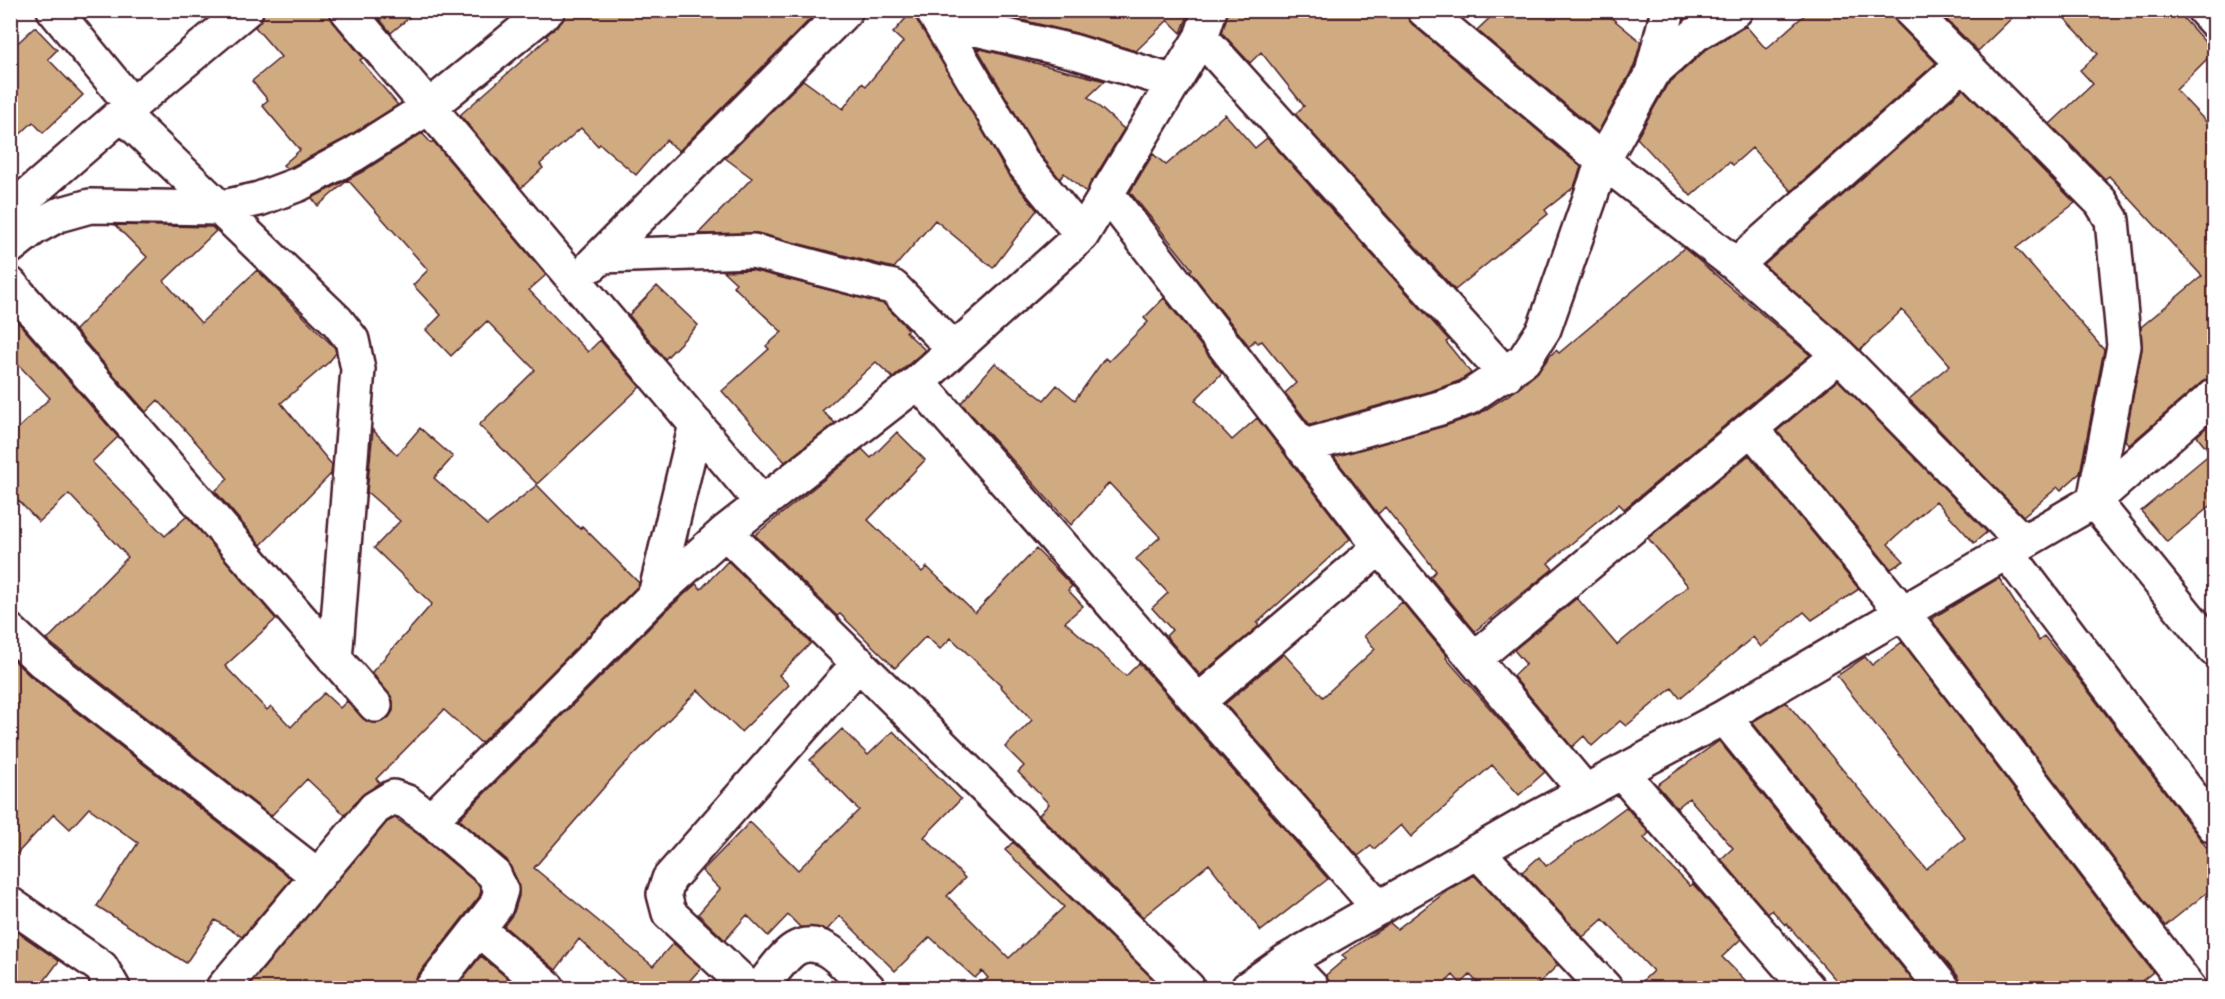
<svg xmlns="http://www.w3.org/2000/svg" width="2225" height="999" font-family="'Indie Flower',sans-serif">
<style>
.building{fill:#d0ab82;stroke:#4a1f2b;stroke-width:1.5}
.lines{fill:none;stroke-linecap:round;stroke-linejoin:round}
.minor-casing{stroke:#4a1f2b;stroke-width:38}
.minor{stroke:#fff;stroke-width:33}
</style>
<rect width="100%" height="100%" fill="#fff"/>
<filter id="ink" filterUnits="userSpaceOnUse"><feTurbulence type="fractalNoise" baseFrequency=".0167" numOctaves="2"/><feDisplacementMap in="SourceGraphic" scale="12" xChannelSelector="R" yChannelSelector="G"/><feConvolveMatrix kernelMatrix="1 2 1 2 8 2 1 2 1" color-interpolation-filters="sRGB"/></filter>
<g filter="url(#ink)">
<!-- building -->
<path class="building" d="M264,10H329L333,22L363,58L360,60L398,105L344,139L287,169L283,165L300,150L262,105L268,100L252,81L281,57L255,27L263,17Z
M372,10H418L391,33Z
M566,10H819L679,151L666,140L636,175L600,144L598,146L581,128L540,164L543,168L521,188L460,115L548,38L546,36L565,17Z
M913,10L1007,173L1037,210L993,268L935,220L894,268L757,233L698,234L752,178L725,158L803,80L843,109L862,83L866,86L903,42L893,33Z
M979,10H1190L1181,33L1168,20L1136,51L1076,33Z
M1228,10H1406L1412,24L1581,167L1574,187L1545,210L1548,214L1455,290L1295,114L1304,106L1261,52L1250,63L1222,33Z
M1498,10H1602L1641,42L1634,66L1598,132L1477,30Z
M1810,10H1892L1897,23L1936,63L1791,191L1752,148L1733,165L1729,162L1691,196L1637,138L1667,85L1707,49L1746,26L1766,49Z
M1937,10H2020L1978,51Z
M2057,10H2176L2214,52L2176,90L2214,130V378L2202,382L2129,445L2125,440L2142,349L2141,327L2202,276L2109,176L2105,179L2050,124L2093,84L2080,70L2098,54Z
M35,27L57,50L48,59L83,95L43,133L33,122L10,144V50Z
M977,48L1105,81L1088,97L1124,129L1086,192L1064,173L1060,179L1038,152Z
M1963,89L2075,203L2016,248L2104,350L2080,473L2061,490L2058,487L2023,516L1909,399L1950,365L1902,310L1860,350L1764,265Z
M1225,114L1255,148L1267,138L1449,340L1446,342L1471,373L1459,381L1434,390L1310,425L1285,393L1296,383L1262,341L1258,343L1255,340L1249,346L1190,271L1192,269L1130,192L1153,154L1166,165Z
M422,133L431,143L433,141L546,275L529,290L588,352L600,340L640,387L537,484L479,425L535,370L487,321L451,356L426,330L441,315L413,285L428,270L348,180L318,206L312,198L362,172Z
M115,225L212,227L216,231L164,281L201,323L257,270L335,348L336,353L329,362L281,403L332,465L331,474L261,545L215,491L228,479L221,470L158,400L146,412L75,330L147,257Z
M1684,248L1810,355L1624,509L1619,504L1548,563L1553,569L1475,631L1430,577L1436,571L1385,507L1378,514L1334,457L1445,426L1479,414L1518,389L1539,371L1549,357L1556,350L1559,353Z
M751,270L884,304L908,329L906,332L925,350L893,378L876,362L822,411L835,423L785,462L722,391L769,349L766,346L782,332L733,286L736,283L723,271Z
M657,286L698,325L665,359L629,315Z
M1164,298L1222,373L1195,400L1232,440L1257,418L1350,539L1257,623L1259,626L1200,675L1166,636L1172,630L1152,608L1168,593L1136,559L1160,537L1109,483L1071,525L961,403L995,363L1044,400L1057,385L1075,400L1105,358L1109,361L1148,322L1144,318Z
M10,313L118,437L92,462L165,536L187,516L276,619L225,666L267,710L271,706L291,727L324,693L340,708L347,701L368,722L378,723L388,719L393,711V701L372,672L432,604L374,548L400,521L367,492L373,430L397,455L420,428L453,457L434,478L487,525L537,485L580,529L582,526L639,583L638,586L481,743L444,710L376,779L380,783L361,796L345,815L307,779L271,816L47,640L128,557L69,494L39,522L10,492V436L50,398L10,356Z
M1838,380L1987,532L1974,543L1936,501L1888,544L1904,561L1891,569L1777,431Z
M2214,420V503L2167,542L2141,511L2211,453L2197,436Z
M897,432L925,460L868,520L922,572L927,567L975,613L1036,549L1072,586L1068,590L1083,606L1065,622L1126,676L1139,663L1328,879L1261,931L1209,864L1143,917L1039,815L1049,804L1018,772L1024,766L1005,747L1032,720L1000,686L1001,685L951,638L940,649L926,636L895,668L840,614L837,616L755,535L862,449L871,458Z
M1749,455L1859,589L1812,620L1804,612L1761,647L1753,637L1680,698L1672,688L1626,726L1620,721L1592,746L1584,736L1572,747L1513,676L1526,664L1514,650L1577,598L1617,645L1688,586L1648,538Z
M728,561L811,643L779,675L789,685L741,732L698,690L620,769L534,868L653,966L673,943L701,968L683,988H633L579,939L556,970L504,926L514,912L519,896L518,882L507,860L459,819L668,609L696,584L701,589Z
M1999,578L2039,641L2044,636L2076,675L2214,857V887L2165,926L1931,619Z
M1402,602L1447,656L1446,658L1545,772L1519,795L1492,765L1411,837L1401,825L1374,849L1371,846L1358,856L1225,704L1284,654L1323,697L1375,649L1364,636Z
M1902,642L2153,972L2133,988H1961L1958,976L1752,722L1786,702L1926,869L1965,838L1837,676L1865,657L1872,665Z
M10,657L30,676L291,879L242,937L215,920L186,963L97,906L138,843L89,808L70,829L54,814L10,861Z
M842,729L868,755L893,731L961,799L924,837L965,878L947,896L1009,958L1064,907L1005,850L1013,842L1162,988H976L988,978L982,971L975,978L930,937L895,971L840,916L827,930L800,927L788,915L768,936L747,915L725,940L698,914L720,889L702,871L750,822L798,870L859,810L810,760Z
M1719,741L1919,988H1843L1786,923L1785,925L1772,910L1768,914L1721,859L1733,848L1689,798L1677,808L1657,785Z
M1626,807L1649,833L1644,838L1690,886L1693,884L1741,939L1722,957L1753,988H1635L1653,971L1603,919L1583,937L1522,872L1539,857L1546,866Z
M395,818L419,835L479,885L481,891L479,897L417,976L414,988H247L387,822Z
M1474,875L1558,965L1534,988H1483L1470,975L1461,984L1453,975L1440,988H1330L1326,975L1346,958L1342,955L1390,923L1397,929L1451,888Z
M10,927L59,961L39,988H10Z
M481,956L519,988H455Z"/>
<g class="lines">
<!-- minor casing -->
<g class="minor-casing">
<path id="minor" d="M54,10L132,105
M347,10L762,503
M932,10L1023,163L1082,235
M1424,10L1603,161L1736,265L1839,355L2023,542
M1910,10L2101,202L2112,220L2124,346L2094,501L2214,649
M2204,10L2214,21
M941,21L1072,51L1174,82
M1201,37L1506,375
M1652,73L1668,10
M122,114L337,321L352,340L358,369L335,660
M1106,192L1380,547L1585,791
M10,211L132,105L246,10
M10,247L34,228L58,215L90,206L219,208L259,199L299,184L353,155L429,107L548,10
M601,256L753,251L879,284L893,287L954,349
M593,264L846,10
M1736,265L1963,64
M10,284L375,705
M918,382L1379,908
M1751,428L1903,613L2189,988
M1302,447L1440,408L1468,398L1524,360L1544,329L1603,161L1652,73L1696,34L1736,10
M725,532L1188,988
M2007,552L2214,826
M655,595L696,424
M10,631L42,661L318,876
M1474,659L1839,355
M1199,701L1380,547
M1724,717L1943,988
M1621,772L1808,988
M431,820L655,595L725,532L918,382L1082,235L1201,37L1210,10
M1477,851L1605,988
M10,904L101,967L113,988
M478,929L548,988
M1286,961L1312,988
M223,988L375,808L393,797L407,802L431,820L494,874L501,890L496,906L432,988
M749,988L669,913L664,894L669,879L859,663
M760,988C770,977 782,957 795,949C824,932 850,971 868,988
M1248,988L1286,961L1536,818L1724,717L2094,501L2214,396"/>
</g>
<!-- minor -->
<use href="#minor" class="minor"/>
</g>
</g>
<!-- margin -->
<rect width="2225" height="999" fill="none" stroke="#fff" stroke-width="36"/>
<rect x="18" y="18" width="2189" height="963" fill="none" stroke="#4a1f2b" stroke-width="2" filter="url(#ink)"/>
</svg>
